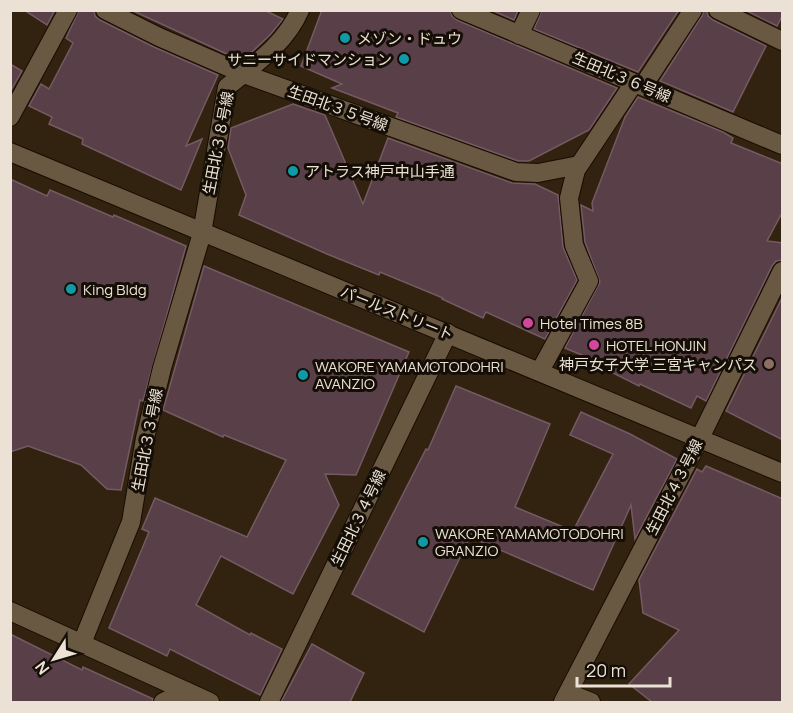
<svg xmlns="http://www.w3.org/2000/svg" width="793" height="713" font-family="Manrope,'Noto Sans JP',sans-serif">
	<rect width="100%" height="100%" fill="#31230f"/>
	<g fill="#593f47" stroke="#765a63" stroke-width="1.5">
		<path d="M24,10h31l-8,15z"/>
		<path d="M79,10h15l1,6 5,4 54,27 64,28 -32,71 16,-7 -21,51 -99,-46 1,-5 -34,-15 3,-7 -23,-11 12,-22 8,5 24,-46 -7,-5z"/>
		<path d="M131,10h133l19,9 -13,16 -28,26z"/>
		<path d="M322,10h128l2,6 5,4 160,68 -28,42 -60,31h-11l-122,-44 2,-4 -66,-25 10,-4 -41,-18z"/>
		<path d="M491,10h27l-4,10z"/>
		<path d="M542,10h137l-41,62 -104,-43z"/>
		<path d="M704,10h3l1,6 5,4 53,26 -33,66 -73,-31 42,-65z"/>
		<path d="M745,10h38v4l-6,12z"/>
		<path d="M10,64l12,7 -12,21z"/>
		<path d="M638,97l85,35 10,6 -2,5 52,21v47l-16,30 16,2v17l-7,1 -4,5 -66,135 -9,-5 -6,12 -51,-24 -1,2 -28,-14 2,-4 -48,-20 35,-66 -15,-40 -4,-37 12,6 -1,-8 33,-86z"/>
		<path d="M293,104l32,11 38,89 25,-66 124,45 23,1 23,11 5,52 14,33 -32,59 -59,-27 -3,6 -41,-19 1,-1 -63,-26 -1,3 -52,-21 -88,-39 7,-20 -18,-47 3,-20z"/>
		<path d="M10,179l37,17 3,-6 63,27 1,-2 72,31 -43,155 -3,-1 -19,90 -14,-1 -26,-24 -53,-19 -18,6z"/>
		<path d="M204,266l205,86 -53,123 -31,-1 14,31 -46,89 -72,-38 -25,49 54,30 1,-2 31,16 -22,46 -90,-46 -3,7 -58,-28 40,-96 -7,-3 13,-31 92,39 39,-77 -62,-25 -1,2 -60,-27z"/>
		<path d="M783,296v144l-57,-29z"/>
		<path d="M456,386l94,38 -35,83 58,24 40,-77 -43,-19 11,-23 49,22 47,25 -42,80 -4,-34 -38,85 -123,-53 -46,95 -72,-38 74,-145 2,1z"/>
		<path d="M706,466l77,33v203h-131l-23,-18 50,-54 -36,-17 -4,-33 58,-111 5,3z"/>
		<path d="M10,634l72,36 1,-3 70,32 -1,3h-142z"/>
		<path d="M312,644l52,29 -14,29h-69z"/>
	</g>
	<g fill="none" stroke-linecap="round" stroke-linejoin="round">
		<g stroke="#180c00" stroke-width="20">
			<g id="street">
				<path d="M105,10l54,27 85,37 272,98 22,1 41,-8"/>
				<path d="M461,10l321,135"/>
				<path d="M718,10l64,31"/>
				<path d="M519,35l12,-25"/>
				<path d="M643,86l50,-76"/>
				<path d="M10,117l58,-107"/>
				<path d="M10,152c257,109 516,212 772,321"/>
				<path d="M540,371l49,-90 -15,-36 -5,-47 7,-28 58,-87"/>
				<path d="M10,611l200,91"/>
				<path d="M82,643l49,-121 14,-84 17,-70 40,-135 25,-146c27,-22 59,-44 73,-77"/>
				<path d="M568,693l23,9"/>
				<path d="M163,702l23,-11"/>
				<path d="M269,702l179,-369"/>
				<path d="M563,702l137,-264 82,-167"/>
			</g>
		</g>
		<use href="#street" stroke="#695943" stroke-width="18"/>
	</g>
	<g fill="#0f9aa8" stroke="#140e06" stroke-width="2">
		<circle cx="345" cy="38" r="6"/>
		<circle cx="404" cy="59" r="6"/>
		<circle cx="293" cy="171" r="6"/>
		<circle cx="71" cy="289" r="6"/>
		<circle cx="303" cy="375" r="6"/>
		<circle cx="423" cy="542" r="6"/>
	</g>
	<g fill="#d1479c" stroke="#140e06" stroke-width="2">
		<circle cx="528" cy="323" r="6"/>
		<circle cx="594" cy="345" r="6"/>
	</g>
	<circle fill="#8d6e63" stroke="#140e06" stroke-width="2" cx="769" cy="364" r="6"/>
	<g text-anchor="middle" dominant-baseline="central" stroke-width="6" stroke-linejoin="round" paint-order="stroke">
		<g font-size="15" fill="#ebe1d5" stroke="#140e06" text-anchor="start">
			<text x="357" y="38">メゾン・ドュウ</text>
			<text x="392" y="59" text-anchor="end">サニーサイドマンション</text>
			<text x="305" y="171">アトラス神戸中山手通</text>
			<text x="83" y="289">King Bldg</text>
			<text x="540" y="323">Hotel Times 8B</text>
			<text x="606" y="345">HOTEL HONJIN</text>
			<text x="757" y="364" text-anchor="end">神戸女子大学 三宮キャンパス</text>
			<text x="315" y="366">WAKORE YAMAMOTODOHRI<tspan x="315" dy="17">AVANZIO</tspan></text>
			<text x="435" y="533">WAKORE YAMAMOTODOHRI<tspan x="435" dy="17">GRANZIO</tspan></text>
		</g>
		<g font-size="15" fill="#ebe1d5" stroke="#140e06">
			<text transform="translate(622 77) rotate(23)">生田北３６号線</text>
			<text transform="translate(338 108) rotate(20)">生田北３５号線</text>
			<text transform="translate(218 143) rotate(-79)">生田北３８号線</text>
			<text transform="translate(397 313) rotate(22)">パールストリート</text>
			<text transform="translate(147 440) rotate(-79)">生田北３３号線</text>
			<text transform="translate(674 487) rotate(-63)">生田北４３号線</text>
			<text transform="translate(358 518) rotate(-64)">生田北３４号線</text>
		</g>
	</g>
	<rect width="793" height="713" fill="none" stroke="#ebe1d5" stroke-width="24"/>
	<g transform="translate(54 659) rotate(233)" stroke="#140e06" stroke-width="4.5" paint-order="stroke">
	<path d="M0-4.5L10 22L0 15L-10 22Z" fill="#ebe1d5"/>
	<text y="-9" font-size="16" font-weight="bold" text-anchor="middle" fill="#ebe1d5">N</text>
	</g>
	<path d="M577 677v9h93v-9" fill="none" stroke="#ebe1d5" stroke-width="3"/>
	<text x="586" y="677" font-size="18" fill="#ebe1d5" stroke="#140e06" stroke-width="4.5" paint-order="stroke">20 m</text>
</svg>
